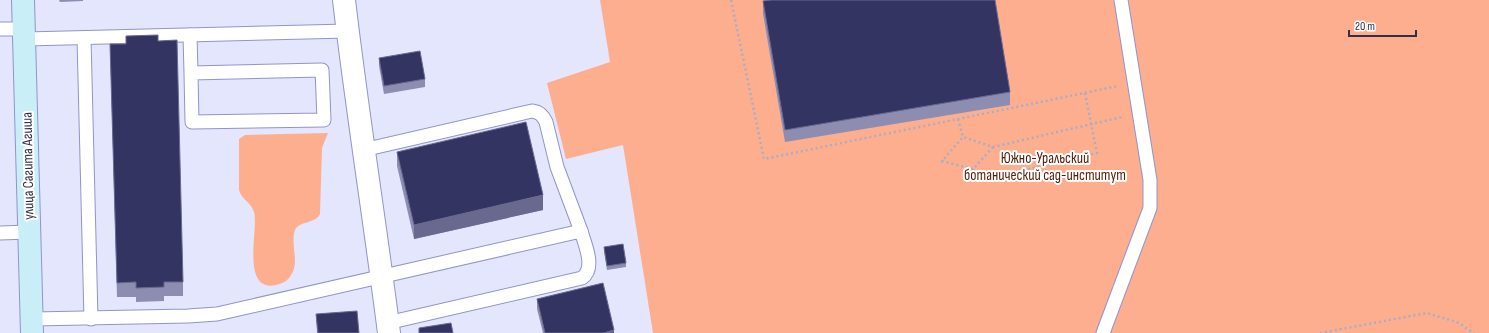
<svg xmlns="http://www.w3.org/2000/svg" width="1489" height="333" font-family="'Sofia Sans Condensed',sans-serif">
	<rect width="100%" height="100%" fill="#e4e6fd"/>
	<g fill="#fdae8f">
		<path d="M600,0h889v333h-836l-30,-188 -57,14 -19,-76 63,-21z"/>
		<path d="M328,133l-6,15 -2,66c-5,10 -21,7 -25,16 -5,14 5,33 -4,45 -3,6 -8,8 -15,10 -36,8 -17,-57 -22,-73 -3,-10 -13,-13 -15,-22v-51l6,-4z"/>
	</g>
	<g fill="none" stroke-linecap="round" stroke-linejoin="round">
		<g stroke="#9194ca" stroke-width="15">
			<g id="service">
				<path d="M0,29h24"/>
				<path d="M190,35l1,38 131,-3 2,50 -132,2 -1,-49"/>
				<path d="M84,38l7,281"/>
				<path d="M26,39l322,-8"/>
				<path d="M363,150l169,-39c8,1 11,5 14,11l11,45 24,64"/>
				<path d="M0,233l29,-1"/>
				<path d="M33,319l155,-3 29,-2 364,-83c4,14 15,37 1,47l-195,45"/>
				<path d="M1103,333l47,-125v-28l-29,-180"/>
			</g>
		</g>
		<g stroke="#9194ca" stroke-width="24">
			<path id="minor" d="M344,0c13,111 31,222 45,333"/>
		</g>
		<g stroke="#9194ca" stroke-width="24">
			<path id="secondary" d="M23,0l9,333"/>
		</g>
		<g stroke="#abacc3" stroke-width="2.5" stroke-dasharray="2 3" stroke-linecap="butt">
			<path d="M731,0l33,159 354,-73"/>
			<path d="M958,119l5,18"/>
			<path d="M993,147l-20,22 -31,-8 21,-24 30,10 129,-30"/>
			<path d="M973,169l4,12 120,-28 -12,-60"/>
			<path d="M1320,333l107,-20 32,10 15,10"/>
		</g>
		<use href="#service" stroke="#fff" stroke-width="13"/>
		<use href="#minor" stroke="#fff" stroke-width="22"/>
		<use href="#secondary" stroke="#caeef8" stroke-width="22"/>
	</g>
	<g fill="#8c8db0">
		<path d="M59,0h24v1l-23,1z"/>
		<path d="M763,1l247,91v13l-225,37 -22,-128z"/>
		<path d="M110,44h16l57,238v14h-19v5l-28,1v-5h-19z"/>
		<path d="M379,58l46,21v8l-41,7 -5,-28z"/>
		<path d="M397,152l146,58 -129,29 -17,-73z"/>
		<path d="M604,247l22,16v4l-19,3 -3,-19z"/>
		<path d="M537,299l77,34h-71l-6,-24z"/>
		<path d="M316,314l43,19h-42z"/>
	</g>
	<g fill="#696990">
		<path d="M543,195v15l-129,29v-14z"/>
		<path d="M614,330v3h-11z"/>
	</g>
	<g fill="#343462" stroke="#696990">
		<path d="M771,0h224l15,92 -225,38 -22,-129z"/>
		<path d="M158,35v6l19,-1 6,242h-19v5l-28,1v-6l-19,1 -7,-239h16v-8z"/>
		<path d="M420,51l5,28 -41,7 -5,-28z"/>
		<path d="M526,122l17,73 -129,30 -17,-73z"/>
		<path d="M623,244l3,19 -19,3 -3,-19z"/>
		<path d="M603,283l11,47 -11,3h-58l-8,-34z"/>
		<path d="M357,311l2,22h-41l-2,-19z"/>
		<path d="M451,323l2,10h-34v-5z"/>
	</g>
	<g text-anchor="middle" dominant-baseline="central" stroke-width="4" stroke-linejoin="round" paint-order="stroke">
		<g font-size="15" fill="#531e07" stroke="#fff">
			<text x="1045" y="158">Южно-Уральский<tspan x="1045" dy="17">ботанический сад-институт</tspan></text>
		</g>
		<g font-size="15" fill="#303147" stroke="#fff">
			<text transform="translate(28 166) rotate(-91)">улица Сагита Агиша</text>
		</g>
	</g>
	<path d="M1349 30v6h67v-6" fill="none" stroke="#303147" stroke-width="2"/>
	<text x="1355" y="30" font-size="12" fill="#303147" stroke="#ffffff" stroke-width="3" paint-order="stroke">20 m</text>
</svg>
